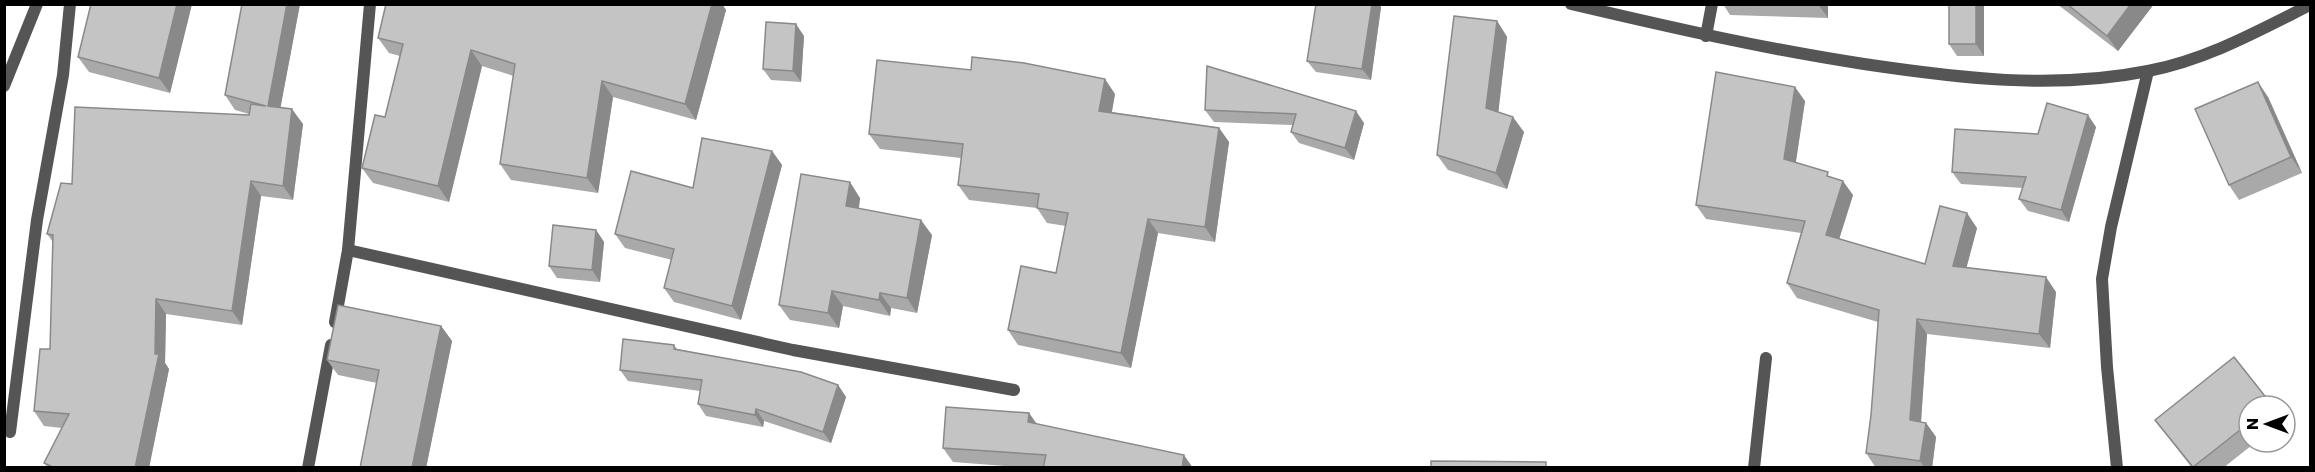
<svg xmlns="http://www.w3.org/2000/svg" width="2315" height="472" font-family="Poppins,sans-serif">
	<rect width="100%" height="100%" fill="#fff"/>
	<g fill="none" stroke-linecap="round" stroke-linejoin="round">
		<g stroke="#555" stroke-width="12">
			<path d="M1571,4c98,23 194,45 293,60 94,14 189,26 284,7 58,-11 110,-40 162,-66"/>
			<path d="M1706,36l6,-32"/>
			<path d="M4,86l33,-82"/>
			<path d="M348,250l445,100 221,40"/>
			<path d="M335,322l13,-72 22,-246"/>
			<path d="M10,432l27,-212 26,-145 7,-71"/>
			<path d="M308,468l23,-123"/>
			<path d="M1754,468l12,-110"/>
			<path d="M2117,468l-10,-101 -5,-88 9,-52 37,-156"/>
		</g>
	</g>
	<g fill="#a9a9a9">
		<path d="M192,4l-22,89 -81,-21 -11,-15z"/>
		<path d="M242,4h58l-20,104 23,16 -10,76 -32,-4 -19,129 -76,-11 -1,49 4,6 -20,99h-101l-4,-5 18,-35 -18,-2 -10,-15 16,-62 3,-107 -6,-8 25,-50 177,-69v-1l-14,-4 -10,-15z"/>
		<path d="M386,4h336l4,6 -30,110 -83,-23 -15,96 -87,-13 -11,-16 14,-88 -32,-10 -33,136 -76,-19 -11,-15 23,-51 15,-61 -11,-3 -11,-15z"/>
		<path d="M1316,4h64l1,3 -10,73 -55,-8 -9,-11z"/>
		<path d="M1723,4h105v14l-98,-3z"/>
		<path d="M1984,4v52h-27l-8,-12z"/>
		<path d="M2057,4h97l-36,47z"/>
		<path d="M1497,21l10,16 -9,75 26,20 -17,57 -59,-19 -11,-15z"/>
		<path d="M804,36l-3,46 -30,-2 -8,-11z"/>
		<path d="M1207,66l157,57 -10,37 -55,-17 -8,-11 2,-7 -79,-3 -9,-12z"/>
		<path d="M1115,94l-3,18 107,16 10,14 -14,100 -57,-9 -27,135 -113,-23 -10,-15 48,-57 10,-47 -19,-3 -10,-15 -68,-8 -11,-15 3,-27 -81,-9 -11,-15z"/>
		<path d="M2268,97l34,76 -63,27 -10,-15z"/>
		<path d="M1805,101l-9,61 35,16 22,17 -14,44 86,25 52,-36 -11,40 90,24 -6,56 -123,-14 -6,88 5,1 10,14 -4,31h-56l-10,-15 5,-38 7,-93 -81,-24 -10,-15 14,-50 -95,-14 -10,-14z"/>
		<path d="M2096,127l-27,95 -41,-11 -9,-12 4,-11 -62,-4 -9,-12 86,-38z"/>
		<path d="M772,151l10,14 -41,155 -67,-18 -10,-14 8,-28 -47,-12 -10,-14 78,-46z"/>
		<path d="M860,198l-1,10 73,27 -15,78 -26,-5 -1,8 -47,-10 -4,22 -49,-8 -11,-15z"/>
		<path d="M596,230l8,12 -4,40 -43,-4 -8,-12z"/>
		<path d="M441,326l11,15 -26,127h-66l17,-85 -39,-8 -11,-15z"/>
		<path d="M674,345l3,4 161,36 8,12 -15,46 -67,-22 -1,6 -57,-11 -8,-12 2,-13 -72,-10 -8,-11z"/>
		<path d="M2234,357l39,49h-24v36h7l-33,26h-31l-37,-48z"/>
		<path d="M1029,413l7,11 157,44h-161l-79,-6 -10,-14z"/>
	</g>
	<g fill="#898989">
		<path d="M177,4h15l-22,89 -11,-15z"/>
		<path d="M287,4h13l-22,117 -10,-15z"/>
		<path d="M712,4h10l4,6 -30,110 -11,-16z"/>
		<path d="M1372,4h8l1,3 -10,73 -9,-11z"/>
		<path d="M1818,4h10v14z"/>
		<path d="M1976,4h8v52l-8,-12z"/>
		<path d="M2131,4h23l-36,47 -11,-15z"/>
		<path d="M1497,21l10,16 -10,87 -11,-16z"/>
		<path d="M796,24l8,12 -3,46 -8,-11z"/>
		<path d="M471,50l11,16 -33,136 -11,-16z"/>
		<path d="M1105,79l10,15 -6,32 -10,-15z"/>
		<path d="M602,81l11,16 -15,96 -11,-15z"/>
		<path d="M2258,82l10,15 34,76 -11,-16z"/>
		<path d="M1795,87l10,14 -11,72 -10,-14z"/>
		<path d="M292,109l11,15 -10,76 -10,-14z"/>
		<path d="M1356,111l8,12 -10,37 -9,-12z"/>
		<path d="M2088,115l8,12 -27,95 -8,-12z"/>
		<path d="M1513,117l11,15 -17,57 -11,-16z"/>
		<path d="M1219,128l10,14 -14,100 -10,-15z"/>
		<path d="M772,151l10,14 -41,155 -9,-14z"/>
		<path d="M251,181l10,15 -19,129 -10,-14z"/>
		<path d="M1843,181l10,14 -17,54 -10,-14z"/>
		<path d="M850,182l10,16 -3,23 -11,-15z"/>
		<path d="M1967,213l10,15 -14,53 -10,-15z"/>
		<path d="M1148,219l10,14 -27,135 -10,-15z"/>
		<path d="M921,220l11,15 -15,78 -10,-15z"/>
		<path d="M596,230l8,12 -4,40 -8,-12z"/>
		<path d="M2046,277l10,15 -6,56 -11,-14z"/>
		<path d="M832,291l11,15 -4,22 -11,-15z"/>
		<path d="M880,293l11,15 -1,8 -11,-16z"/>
		<path d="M156,299l10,15 -1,49 4,6 -20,99h-14l20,-114z"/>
		<path d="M1917,319l10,15 -7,101 -10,-15z"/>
		<path d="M441,326l11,15 -26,127h-14z"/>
		<path d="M838,385l8,12 -15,46 -8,-11z"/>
		<path d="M756,409l8,12 -1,6 -8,-12z"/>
		<path d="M1029,413l10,14 -11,-5z"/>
		<path d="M1926,423l10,14 -4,31h-7l-5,-7z"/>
		<path d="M1184,455l9,13h-11z"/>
	</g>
	<g fill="#c4c4c4" stroke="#898989" stroke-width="1.5">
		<path d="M91,4h86l-18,74 -81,-21z"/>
		<path d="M242,4h45l-19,102 24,3 -9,77 -32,-5 -19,130 -76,-12 -1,55h4l-24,114h-80l-11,-5 25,-49 -35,-3 6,-62h10l3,-114 -6,-1 14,-51 11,1 3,-77 174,8 2,-11 15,2 -41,-11z"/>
		<path d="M386,4h326l-27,100 -83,-23 -15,97 -87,-14 15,-100 -44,-14 -33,136 -76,-18 13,-53 10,2 18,-73 -25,-6z"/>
		<path d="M1316,4h56l-10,65 -55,-8z"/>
		<rect x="1949" y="4" width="27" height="40"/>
		<path d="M2067,4h64l-24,32z"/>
		<path d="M1454,16l43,5 -11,87 27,9 -17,56 -59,-18z"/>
		<path d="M766,22l30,2 -3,47 -30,-2z"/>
		<path d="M972,57l52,6 81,16 -6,32 120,17 -14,99 -57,-8 -27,134 -113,-23 13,-64 35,7 12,-60 -31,-5 2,-14 -81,-9 5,-41 -94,-10 8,-74 94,10z"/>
		<path d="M1207,66l149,45 -11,37 -54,-16 5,-18 -91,-4z"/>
		<path d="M1716,72l79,15 -11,72 44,13 -1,4 16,5 -17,54 99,29 15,-58 27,7 -14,53 93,11 -7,57 -122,-15 -7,101 16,3 -6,38 -54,-8 5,-38 8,-105 -92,-27 18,-62 -109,-16z"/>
		<path d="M2258,82l33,75 -62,28 -34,-76z"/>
		<path d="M2047,103l41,12 -27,95 -42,-11 7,-22 -74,-5 3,-43 83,5z"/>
		<path d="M702,138l70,13 -40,155 -68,-18 10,-39 -59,-15 16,-63 62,17z"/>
		<path d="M801,174l49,8 -4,24 75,14 -14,78 -27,-5 -1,7 -47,-9 -4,22 -49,-8z"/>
		<path d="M553,225l43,5 -4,40 -43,-4z"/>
		<path d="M338,305l103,21 -29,142h-52l19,-98 -52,-10z"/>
		<path d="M623,339l51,6v4l127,23 37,13 -15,47 -67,-23 -1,6 -57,-11 4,-24 -82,-10z"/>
		<path d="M2234,357l38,48 -2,1h-21v17l-56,44 -38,-47z"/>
		<path d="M946,407l83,6 -1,9 156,33 -2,13h-139l3,-13 -103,-7z"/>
		<path d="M1431,461l115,1v6h-115z"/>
	</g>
	<rect width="2315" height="472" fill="none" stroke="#000000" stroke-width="12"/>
	<g transform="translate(2267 424) rotate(270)"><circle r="28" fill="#ffffff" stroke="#999999" stroke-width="1.5"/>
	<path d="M0-4.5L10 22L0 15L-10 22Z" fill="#000000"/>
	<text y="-9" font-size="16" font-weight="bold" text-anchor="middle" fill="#000000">N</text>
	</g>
</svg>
